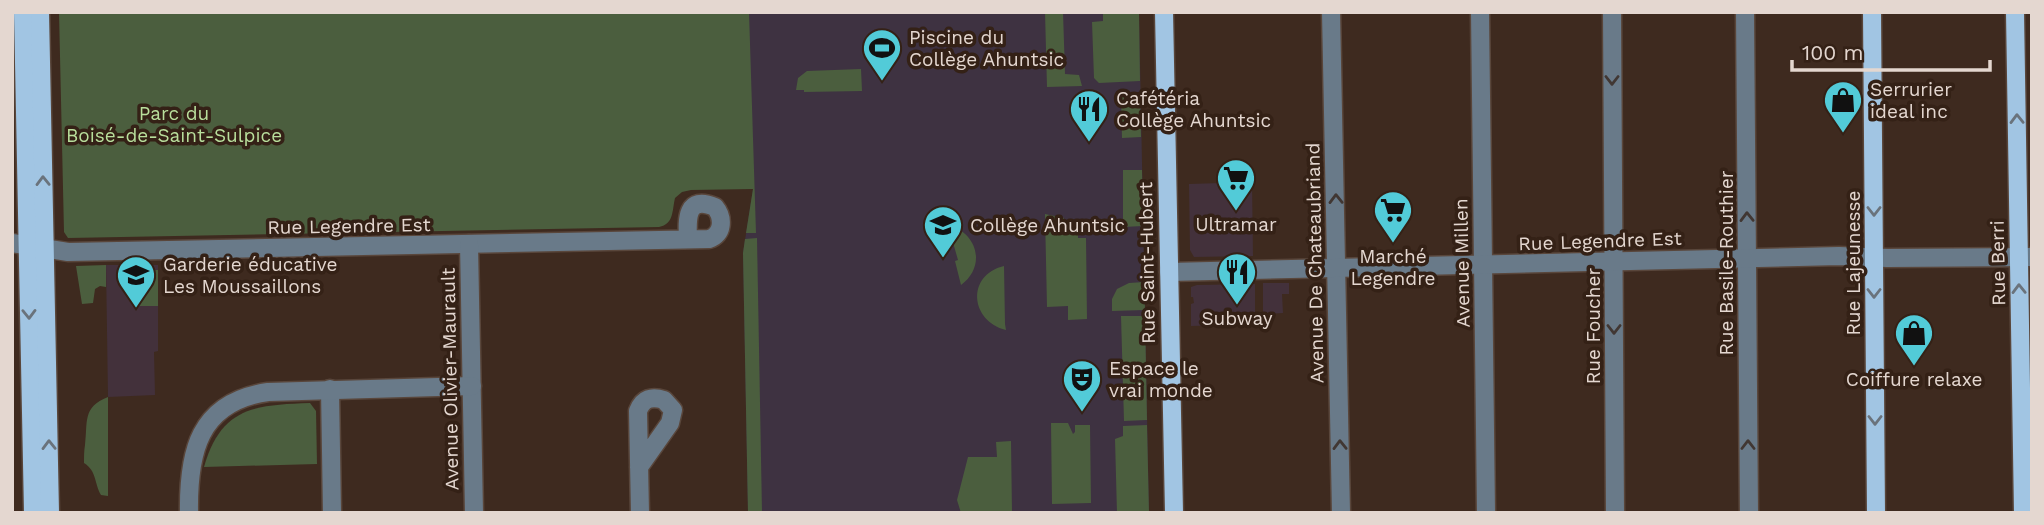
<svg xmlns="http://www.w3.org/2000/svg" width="2044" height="525" font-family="'Work Sans',sans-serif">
	<rect width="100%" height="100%" fill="#3e2a1f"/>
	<g fill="#43313b">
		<path d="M1252,182l1,74 -59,1 -4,-7 -1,-66z"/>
		<path d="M106,265h52v86l-4,1 1,43 -47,2z"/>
		<path d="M1263,283h26v11h-7l1,19 -20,1z"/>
		<path d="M1255,284v40l-64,2v-22l3,-1 -1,-6h-2v-10l6,-2z"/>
	</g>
	<path fill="#3e3241" d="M748,12h391l10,501h-401l-5,-260 10,-64z"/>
	<g fill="#4b5e3e">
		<path d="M59,12h690l7,221h-10l7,-44 -62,1 -9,2 -7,6c-3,13 -1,26 -16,29l-591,11 -4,-6z"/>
		<path d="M1045,12h18l2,62 14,1 3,11 -35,1z"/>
		<path d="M1103,12h36l1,69 -41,2 -5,-5 -2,-56 11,-1z"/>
		<path d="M861,69l1,22 -58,1v-2h-8l2,-12 9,-7z"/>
		<path d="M1121,96h19l1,41 -19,1z"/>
		<path d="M1123,170h19l1,56 -20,1z"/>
		<path d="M1045,214l19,4v3h14v17h8l1,81 -19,1v-14l-21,1z"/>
		<path d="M948,225c29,7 39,41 13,60l-6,-24 3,-1z"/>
		<path d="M757,238l5,275h-14l-5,-260 2,-14z"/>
		<path d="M106,265v22l-6,-1 -5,3 -2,14 -11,1 -6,-38z"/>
		<path d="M1004,266l1,58 1,6c-36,-9 -40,-55 -2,-64z"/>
		<path d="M137,270h21v36h-20z"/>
		<path d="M1144,282l1,28 -33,1v-12l5,-10 12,-6z"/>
		<path d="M1121,316h24l2,104 -23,1z"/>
		<path d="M108,397v99l-7,-1c-7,-12 -4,-24 -17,-32 0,-7 0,-12 1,-18 3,-23 -3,-38 23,-48z"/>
		<path d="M310,403l6,8 1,53 -113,3c17,-60 51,-62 106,-64z"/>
		<path d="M1051,423h17l5,11 2,-2v-7h15l1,78 -39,1z"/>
		<path d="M1147,425l2,88h-32l-2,-74 8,-3v-10z"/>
		<path d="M1011,441l1,72h-51l-4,-13 11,-43h29l-1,-15z"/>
	</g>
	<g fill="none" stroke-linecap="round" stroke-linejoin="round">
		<g stroke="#59463b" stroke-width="21">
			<g id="minor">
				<path d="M1331,12l10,501"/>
				<path d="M1480,12l6,501"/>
				<path d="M1612,12l3,501"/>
				<path d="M1745,12l4,501"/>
				<path d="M12,243l56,9 641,-13c14,-4 15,-21 6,-32 -29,-12 -28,12 -27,32"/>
				<path d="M469,244l5,269"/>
				<path d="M1169,272l670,-16 48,2 145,-1"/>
				<path d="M330,389l2,124"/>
				<path d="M639,467l31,-44 3,-13 -9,-10c-12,-4 -21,-2 -26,11l2,102"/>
				<path d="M189,513c-1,-60 9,-111 79,-121l204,-6"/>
			</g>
		</g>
		<g stroke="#59463b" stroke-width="21">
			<g id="major">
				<path d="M23,12l10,501"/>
				<path d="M40,12l10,501"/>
				<path d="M1164,12l10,501"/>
				<path d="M1872,12l4,501"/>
				<path d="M2015,12l8,501"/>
			</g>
		</g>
		<use href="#minor" stroke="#697a89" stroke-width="18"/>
		<use href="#major" stroke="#a1c5e3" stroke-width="18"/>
	</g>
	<defs><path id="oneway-chevron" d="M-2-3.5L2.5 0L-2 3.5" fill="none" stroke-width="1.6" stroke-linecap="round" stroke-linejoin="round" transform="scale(1.75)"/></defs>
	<g stroke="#413733">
		<use href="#oneway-chevron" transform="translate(1612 80) rotate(90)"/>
		<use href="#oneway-chevron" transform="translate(1336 199) rotate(-91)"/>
		<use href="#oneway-chevron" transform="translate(1747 217) rotate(-91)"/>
		<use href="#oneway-chevron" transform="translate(1614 329) rotate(90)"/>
		<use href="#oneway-chevron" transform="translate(1340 445) rotate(-91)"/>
		<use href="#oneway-chevron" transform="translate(1748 445) rotate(-90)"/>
	</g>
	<g stroke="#6a737c">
		<use href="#oneway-chevron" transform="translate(2017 119) rotate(-91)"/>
		<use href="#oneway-chevron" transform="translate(43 181) rotate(-91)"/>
		<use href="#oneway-chevron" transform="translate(1874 211) rotate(90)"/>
		<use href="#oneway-chevron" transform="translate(2019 289) rotate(-91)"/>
		<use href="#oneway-chevron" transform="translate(1874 293) rotate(90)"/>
		<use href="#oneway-chevron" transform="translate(29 314) rotate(89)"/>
		<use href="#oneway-chevron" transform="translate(1875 420) rotate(90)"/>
		<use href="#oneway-chevron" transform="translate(49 445) rotate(-91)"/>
	</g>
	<defs>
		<g id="stadium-pin" transform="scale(2.0125)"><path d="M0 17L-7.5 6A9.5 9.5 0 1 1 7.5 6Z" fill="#52cbd8" stroke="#342116"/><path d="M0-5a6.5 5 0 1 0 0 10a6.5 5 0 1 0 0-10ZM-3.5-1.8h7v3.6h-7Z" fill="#111"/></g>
		<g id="shop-pin" transform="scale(2.0125)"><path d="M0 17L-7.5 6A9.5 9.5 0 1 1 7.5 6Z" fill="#52cbd8" stroke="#342116"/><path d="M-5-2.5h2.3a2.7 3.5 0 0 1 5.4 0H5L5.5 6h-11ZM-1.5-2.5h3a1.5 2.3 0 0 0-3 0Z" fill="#111"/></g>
		<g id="restaurant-pin" transform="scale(2.0125)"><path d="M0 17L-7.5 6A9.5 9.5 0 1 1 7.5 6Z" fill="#52cbd8" stroke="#342116"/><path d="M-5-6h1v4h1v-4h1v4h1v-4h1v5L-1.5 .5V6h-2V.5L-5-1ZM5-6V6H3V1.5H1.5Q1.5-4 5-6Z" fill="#111"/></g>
		<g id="supermarket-pin" transform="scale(2.0125)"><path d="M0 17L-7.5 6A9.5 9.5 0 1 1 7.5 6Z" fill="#52cbd8" stroke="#342116"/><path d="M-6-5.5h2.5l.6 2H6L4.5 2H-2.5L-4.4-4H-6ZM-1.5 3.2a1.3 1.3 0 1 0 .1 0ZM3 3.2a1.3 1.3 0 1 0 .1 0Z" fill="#111"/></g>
		<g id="university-pin" transform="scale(2.0125)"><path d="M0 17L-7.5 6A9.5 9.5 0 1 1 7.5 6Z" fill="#52cbd8" stroke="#342116"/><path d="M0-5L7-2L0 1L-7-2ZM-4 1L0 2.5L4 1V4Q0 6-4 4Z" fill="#111"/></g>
		<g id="school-pin" transform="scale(2.0125)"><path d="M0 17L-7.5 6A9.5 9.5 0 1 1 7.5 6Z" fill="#52cbd8" stroke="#342116"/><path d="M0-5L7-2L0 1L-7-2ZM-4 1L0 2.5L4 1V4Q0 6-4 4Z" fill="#111"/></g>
		<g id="theatre-pin" transform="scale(2.0125)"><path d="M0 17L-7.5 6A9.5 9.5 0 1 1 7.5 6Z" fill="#52cbd8" stroke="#342116"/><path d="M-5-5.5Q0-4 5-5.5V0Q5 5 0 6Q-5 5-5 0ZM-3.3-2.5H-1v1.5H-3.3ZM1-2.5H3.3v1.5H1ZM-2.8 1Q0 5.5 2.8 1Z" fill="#111"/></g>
	</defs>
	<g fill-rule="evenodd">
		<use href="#stadium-pin" x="882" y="48"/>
		<use href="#shop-pin" x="1843" y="100"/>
		<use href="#restaurant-pin" x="1089" y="109"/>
		<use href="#supermarket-pin" x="1236" y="178"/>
		<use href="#supermarket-pin" x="1393" y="210"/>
		<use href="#university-pin" x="943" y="225"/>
		<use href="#restaurant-pin" x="1237" y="272"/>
		<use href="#school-pin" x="136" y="275"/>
		<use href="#shop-pin" x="1914" y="333"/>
		<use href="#theatre-pin" x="1082" y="379"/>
	</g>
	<g text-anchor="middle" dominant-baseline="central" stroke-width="7" stroke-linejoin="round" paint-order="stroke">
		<g font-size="19" fill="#e4d7d0" stroke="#342116" text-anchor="start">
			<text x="909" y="37">Piscine du<tspan x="909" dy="22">Collège Ahuntsic</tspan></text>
			<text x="1870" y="89">Serrurier<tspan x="1870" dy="22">ideal inc</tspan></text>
			<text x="1116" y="98">Cafétéria<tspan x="1116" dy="22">Collège Ahuntsic</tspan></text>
			<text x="1236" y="224" text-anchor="middle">Ultramar</text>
			<text x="970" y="225">Collège Ahuntsic</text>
			<text x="1393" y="256" text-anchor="middle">Marché<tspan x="1393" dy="22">Legendre</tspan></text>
			<text x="163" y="264">Garderie éducative<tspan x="163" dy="22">Les Moussaillons</tspan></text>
			<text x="1237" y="318" text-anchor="middle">Subway</text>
			<text x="1109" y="368">Espace le<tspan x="1109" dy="22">vrai monde</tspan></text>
			<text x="1914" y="379" text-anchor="middle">Coiffure relaxe</text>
		</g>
		<g font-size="19" fill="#b9df9c" stroke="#342116">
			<text x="174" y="113">Parc du<tspan x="174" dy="22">Boisé-de-Saint-Sulpice</tspan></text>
		</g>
		<g font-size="19" fill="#e4d7d0" stroke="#342116">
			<text transform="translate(349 226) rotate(-1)">Rue Legendre Est</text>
			<text transform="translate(1600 241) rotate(-2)">Rue Legendre Est</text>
			<text transform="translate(1147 263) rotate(-91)">Rue Saint-Hubert</text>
			<text transform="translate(1315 263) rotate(-91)">Avenue De Chateaubriand</text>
			<text transform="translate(1462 263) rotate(-91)">Avenue Millen</text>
			<text transform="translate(1726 263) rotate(-90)">Rue Basile-Routhier</text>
			<text transform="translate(1853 263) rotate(-90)">Rue Lajeunesse</text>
			<text transform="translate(1998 263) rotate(-91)">Rue Berri</text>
			<text transform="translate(1593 326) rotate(-90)">Rue Foucher</text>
			<text transform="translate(450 379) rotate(-91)">Avenue Olivier-Maurault</text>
		</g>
	</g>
	<rect width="2044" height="525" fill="none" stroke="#e4d7d0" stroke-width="28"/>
	<path d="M1792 60v10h198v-10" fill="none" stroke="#e4d7d0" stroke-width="3.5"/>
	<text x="1802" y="60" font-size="21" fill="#e4d7d0" stroke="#342116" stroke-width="5" paint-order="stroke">100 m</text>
</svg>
